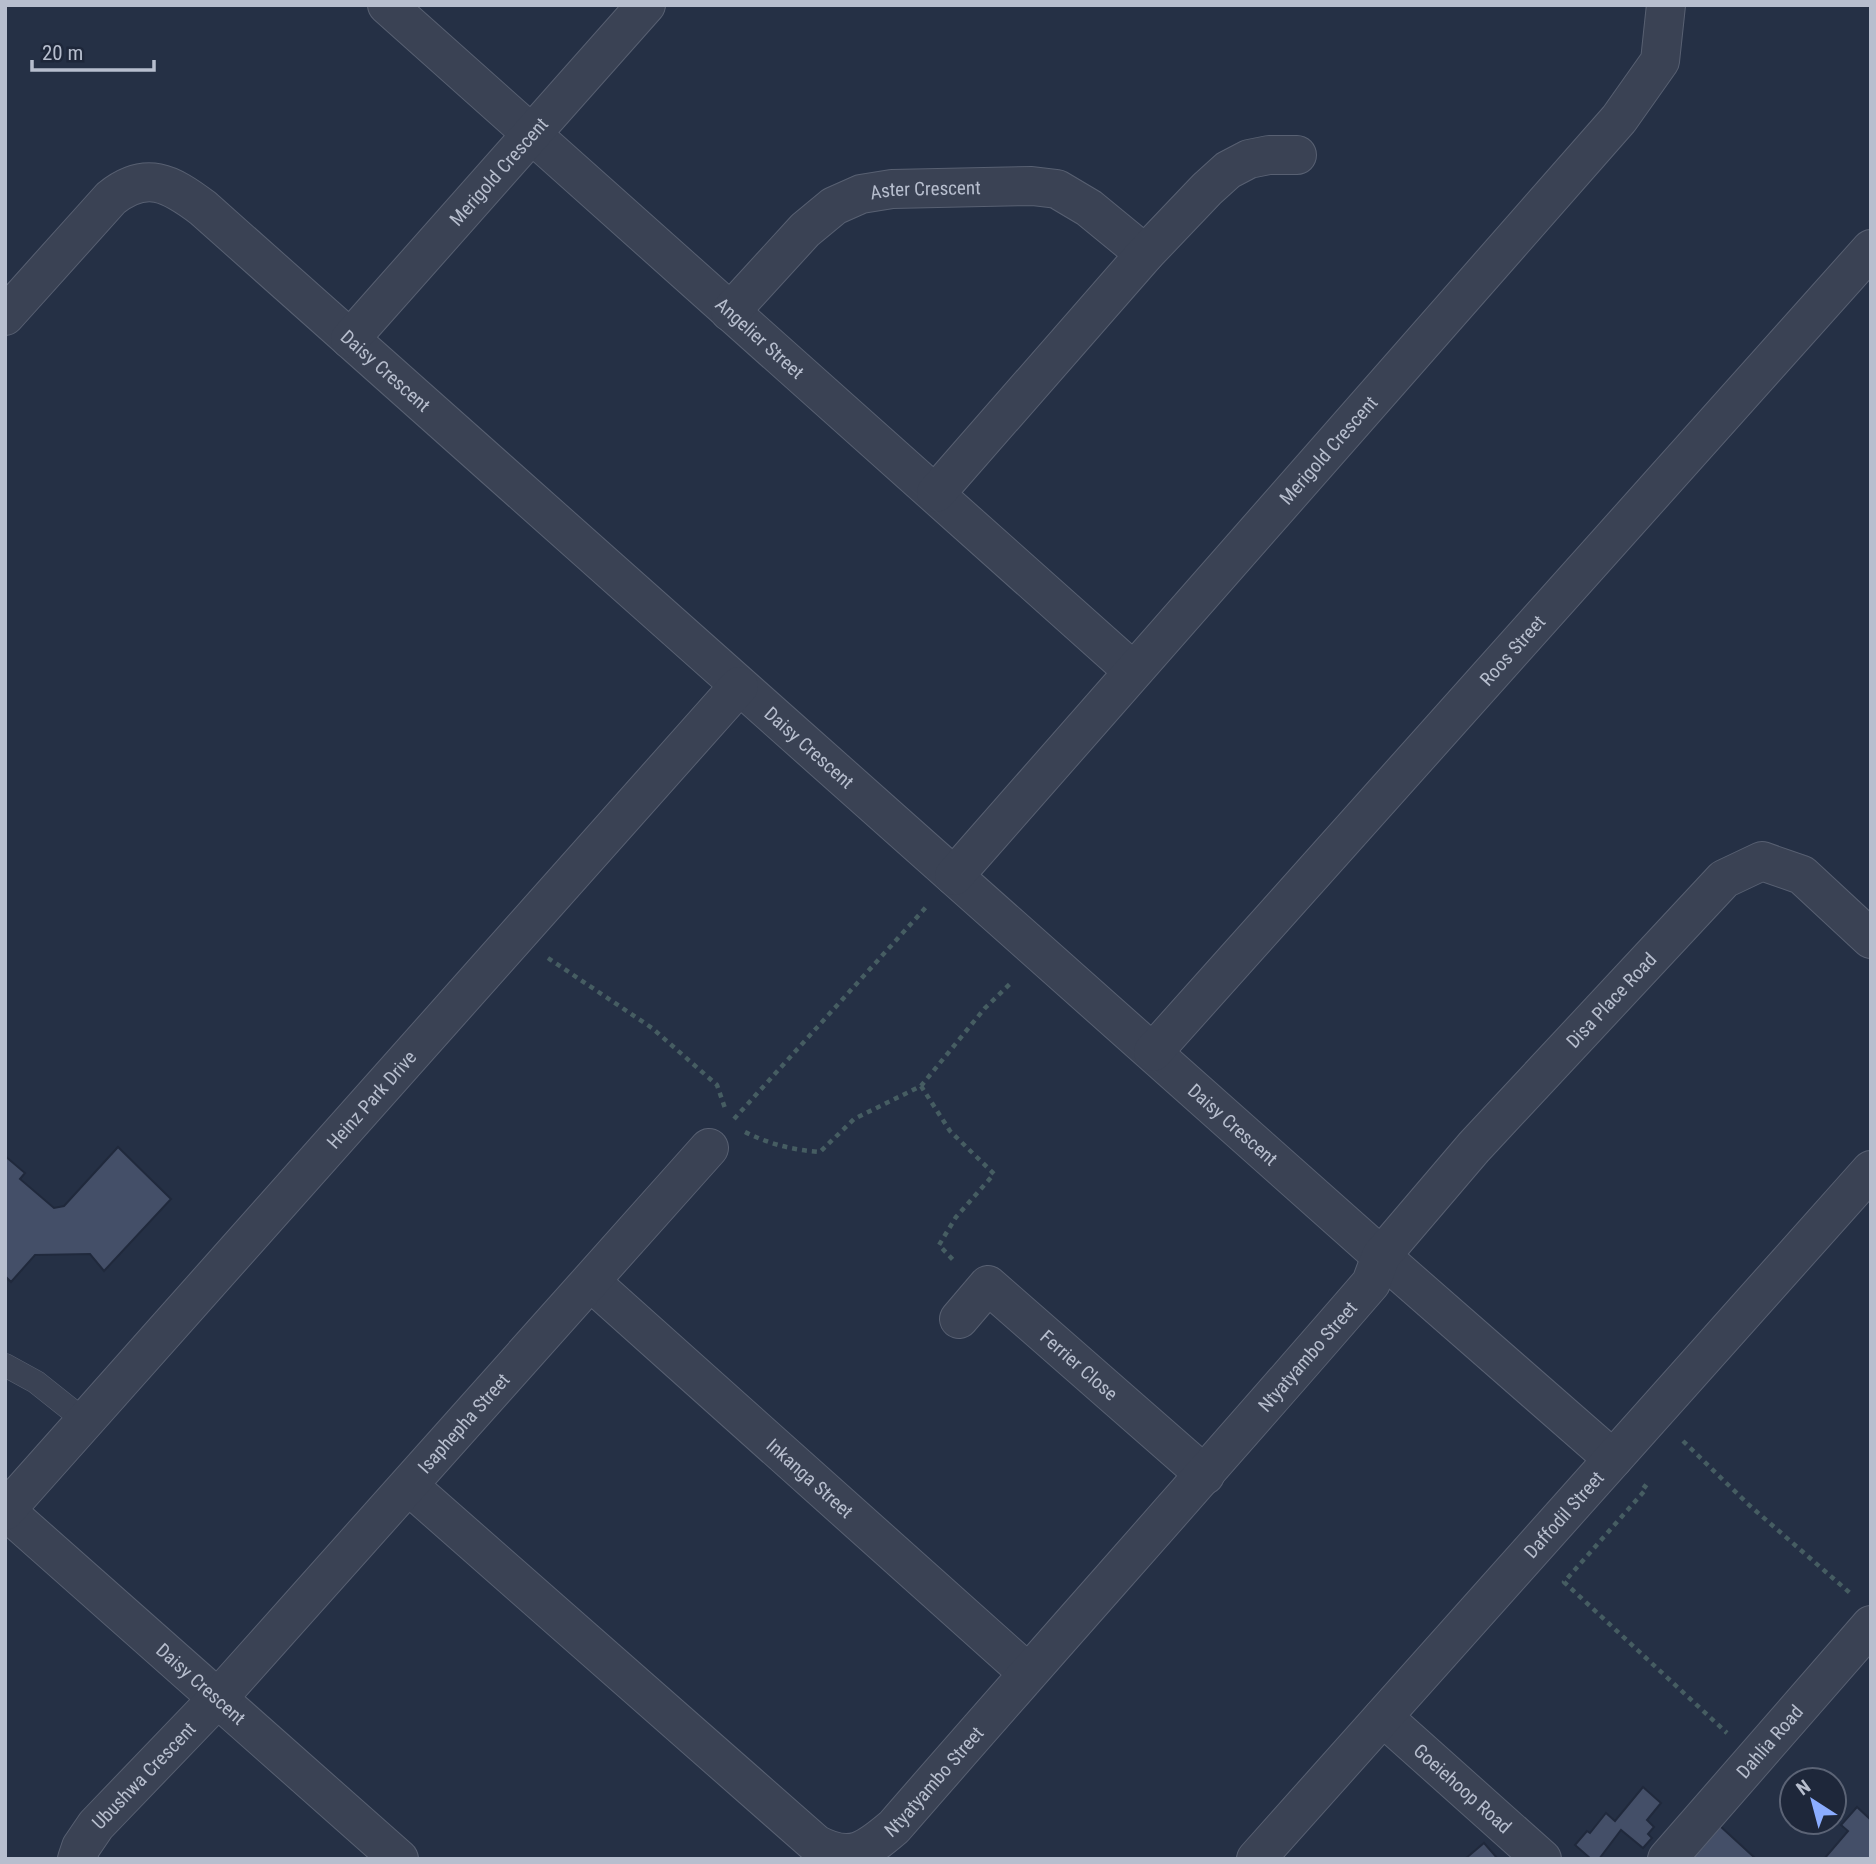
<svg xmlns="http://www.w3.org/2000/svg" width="1876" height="1864" font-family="'Roboto Condensed',sans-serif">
	<rect width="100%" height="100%" fill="#253045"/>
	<g fill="#444f68" stroke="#20293c" stroke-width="2">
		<path d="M118,1147l53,52 -67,72 -14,-17 -55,1 -24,27 -6,-6v-120l20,17 -5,6 34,29 10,-2z"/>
		<path d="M1643,1787l18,16 -14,17 7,7 -6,7 4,4 -9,10 -22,-18 -22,29h-8l-16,-14 12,-14 3,2 16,-20 9,8z"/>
		<path d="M1857,1807l14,13v39h-47l24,-28 -7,-6z"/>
		<path d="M1720,1826l36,33h-66z"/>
		<path d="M1484,1843l14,16h-33z"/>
	</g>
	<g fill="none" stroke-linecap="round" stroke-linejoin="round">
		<g stroke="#586072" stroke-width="24">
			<path id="lane" d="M5,1365l31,17 49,39"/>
		</g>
		<g stroke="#586072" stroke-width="40">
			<g id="street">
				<path id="s1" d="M387,5l746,666"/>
				<path id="s2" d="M730,312l75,-82 29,-24 27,-12 31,-5 140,-3 25,3 32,19 56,46"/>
				<path id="s3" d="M5,316l106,-118c35,-28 59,-15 92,10l1178,1048 232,203"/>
				<path id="s4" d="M350,339l296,-334"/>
				<path d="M936,493l209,-239 62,-65 21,-19 21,-11 20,-4h28"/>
				<path id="s5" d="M954,876l665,-757 41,-58 6,-56"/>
				<path id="s6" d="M1153,1052l718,-803"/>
				<path id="s7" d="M591,1282l437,391"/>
				<path id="s8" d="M959,1319l29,-34 217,190"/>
				<path id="s9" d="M409,1486l407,358c35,19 51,6 78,-17 158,-182 319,-361 477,-544l10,-27 93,-109 250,-268 38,-18 40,14 69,64"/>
				<path id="s10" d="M5,1510l394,349"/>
				<path id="s11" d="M5,1511l734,-825"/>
				<path id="s12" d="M1383,1717l159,142"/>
				<path id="s13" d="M77,1859l4,-12 15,-22 122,-127 491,-550"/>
				<path id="s14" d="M1256,1859l615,-689"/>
				<path id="s15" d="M1667,1859l204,-234"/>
			</g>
		</g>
		<g stroke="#465d62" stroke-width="4.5" stroke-dasharray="5 5" stroke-linecap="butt">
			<path d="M548,958l104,70 65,57 9,26"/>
			<path d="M921,1086l29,45 44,43 -38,43 -17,28 17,18"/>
			<path d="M734,1119l194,-214"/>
			<path d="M745,1132c24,12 48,18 75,20l34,-33 67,-33 64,-78 28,-27"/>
			<path d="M1683,1441l66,64 101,88"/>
			<path d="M1643,1485l4,3 -83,94 163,151"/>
		</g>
		<use href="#lane" stroke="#3a4254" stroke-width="23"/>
		<use href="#street" stroke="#3a4254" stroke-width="38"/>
	</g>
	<g text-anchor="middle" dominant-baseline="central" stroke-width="5" stroke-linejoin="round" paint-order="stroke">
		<g font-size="19" fill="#b7bece" stroke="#1e273a">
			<text stroke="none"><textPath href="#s4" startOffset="224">Merigold Crescent</textPath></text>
			<text stroke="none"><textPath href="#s2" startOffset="243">Aster Crescent</textPath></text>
			<text stroke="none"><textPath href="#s1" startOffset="500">Angelier Street</textPath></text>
			<text stroke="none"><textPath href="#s3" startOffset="506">Daisy Crescent</textPath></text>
			<text stroke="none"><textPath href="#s5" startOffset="567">Merigold Crescent</textPath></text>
			<text stroke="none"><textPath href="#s6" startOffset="539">Roos Street</textPath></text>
			<text stroke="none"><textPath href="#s3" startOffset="1073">Daisy Crescent</textPath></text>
			<text stroke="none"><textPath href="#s9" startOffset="1726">Disa Place Road</textPath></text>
			<text stroke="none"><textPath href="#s11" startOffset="551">Heinz Park Drive</textPath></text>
			<text stroke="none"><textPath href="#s3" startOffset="1640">Daisy Crescent</textPath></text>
			<text stroke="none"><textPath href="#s9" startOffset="1256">Ntyatyambo Street</textPath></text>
			<text stroke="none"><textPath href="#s8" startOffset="166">Ferrier Close</textPath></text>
			<text stroke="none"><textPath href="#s13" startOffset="584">Isaphepha Street</textPath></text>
			<text stroke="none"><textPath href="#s7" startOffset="294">Inkanga Street</textPath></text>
			<text stroke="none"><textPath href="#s14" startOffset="462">Daffodil Street</textPath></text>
			<text stroke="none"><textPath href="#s10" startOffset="262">Daisy Crescent</textPath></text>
			<text stroke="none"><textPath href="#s15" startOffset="156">Dahlia Road</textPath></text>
			<text stroke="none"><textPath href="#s13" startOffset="108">Ubushwa Crescent</textPath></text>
			<text stroke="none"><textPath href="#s9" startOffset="690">Ntyatyambo Street</textPath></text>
			<text stroke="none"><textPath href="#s12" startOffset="107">Goeiehoop Road</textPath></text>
		</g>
	</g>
	<rect width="1876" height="1864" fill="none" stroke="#b7bece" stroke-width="14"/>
	<g transform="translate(1813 1801) rotate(324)"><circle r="33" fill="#1e273a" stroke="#5b6375" stroke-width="2"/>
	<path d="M0-5L12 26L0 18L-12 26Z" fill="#8badff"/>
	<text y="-10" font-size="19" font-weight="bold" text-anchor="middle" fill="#b7bece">N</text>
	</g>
	<path d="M32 60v10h122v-10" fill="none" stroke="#b7bece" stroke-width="3.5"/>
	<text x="42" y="60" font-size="21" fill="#b7bece" stroke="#1e273a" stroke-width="5" paint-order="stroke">20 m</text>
</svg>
